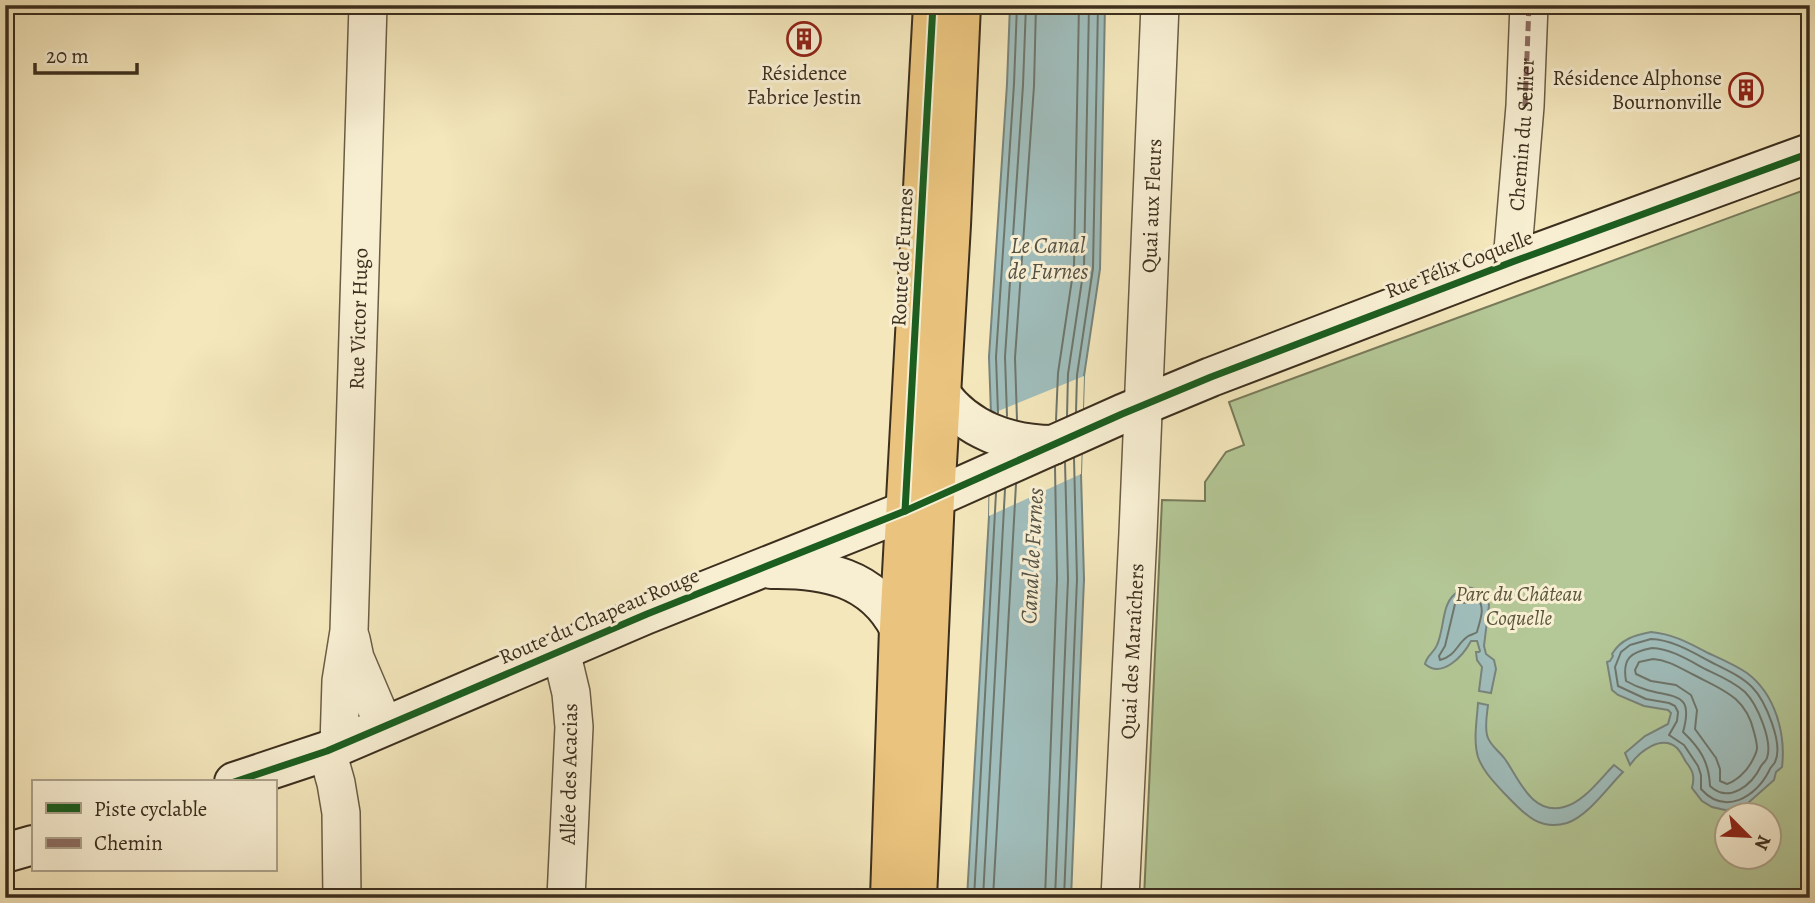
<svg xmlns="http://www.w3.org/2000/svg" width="1815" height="903" font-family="Alegreya,serif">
	<rect width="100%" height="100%" fill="#f4e7bc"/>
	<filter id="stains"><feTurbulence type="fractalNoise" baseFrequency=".00286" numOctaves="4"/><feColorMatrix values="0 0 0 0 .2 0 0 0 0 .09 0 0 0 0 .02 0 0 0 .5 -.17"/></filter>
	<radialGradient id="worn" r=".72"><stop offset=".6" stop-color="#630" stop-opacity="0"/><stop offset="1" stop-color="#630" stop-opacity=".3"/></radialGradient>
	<path fill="#b4c796" stroke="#787b5a" stroke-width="2" fill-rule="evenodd" d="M1810,188v710h-666l18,-398 43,1v-19l21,-30 18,-7 -15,-43zM1728,816h42v42h-42z"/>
	<g fill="#a0bdbb" stroke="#78847c" stroke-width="2">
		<path d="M1010,5h95l-5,264 -16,107 -3,98 3,105 -13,319h-104l22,-382 2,-102 -2,-57 18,-273z"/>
		<path d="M1466,587c12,1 20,6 23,18l-5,41 2,8 8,6 2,9 -5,24 -12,-2 3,-24 -5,-7 -1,-8h3l1,-1 -3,-10h-6c-8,15 -29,38 -46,23 2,-9 9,-11 12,-19 8,-17 4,-44 21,-53l4,4h3z"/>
		<path d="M1651,632c22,2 38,11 57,21 13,6 27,12 39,20 28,21 39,60 35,94l-6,5 -2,8 -26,23 -11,6 -12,1 -13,-3 -10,-6 -10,-13c3,-12 1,-17 -6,-26 -3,-5 -5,-10 -9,-14 -16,-14 -38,4 -47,17l-5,-12 20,-17 23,-12 3,-11 -3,-3 -24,-4 -26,-11 -6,-5 -5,-28 3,-1 3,-5 -1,-2c9,-15 23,-19 39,-22z"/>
		<path d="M1478,703l10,2c-1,9 -4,24 0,33 3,8 12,14 17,21 14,20 27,57 59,48 20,-5 36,-28 50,-42l9,7c-16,16 -35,44 -56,51 -30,9 -46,-13 -64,-31 -10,-11 -20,-21 -25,-35 -5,-17 -1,-37 0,-54z"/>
	</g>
	<path fill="#f4e7bc" d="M1084,376l-3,98 -92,42 2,-102z"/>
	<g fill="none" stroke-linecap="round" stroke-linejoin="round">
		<g stroke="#6e766c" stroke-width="2">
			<path d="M1076,412l1,-37 16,-107 5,-263"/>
			<path d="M998,413l-2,-56 18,-273 3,-79"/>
			<path d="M1007,416l-2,-59 18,-272 3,-80"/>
			<path d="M1067,416l1,-42 16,-107 5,-262"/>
			<path d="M1017,420l-2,-62 19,-272 2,-81"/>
			<path d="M1056,420l2,-47 16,-107 5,-261"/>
			<path d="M1473,597l4,1c9,10 3,22 0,34 0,1 -10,4 -10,5 -11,8 -11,19 -27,23l-1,-4 6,-10 10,-42 3,-2 9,1z"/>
			<path d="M1651,639c22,1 41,13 60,23 14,7 30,14 41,25 13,13 32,57 23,75 -1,3 -5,5 -6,9 -13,26 -44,45 -68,18v-14l-3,-9 -14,-21 -15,-10 8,-14 1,-9 -3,-6 -6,-3 -23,-4 -28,-13 -3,-19 6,-15 9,-7z"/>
			<path d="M1652,648c20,1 38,13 55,22 13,6 27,12 38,22 12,12 28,49 22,66 -1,3 -4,5 -6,8 -9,19 -32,38 -51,20 -1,-24 -10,-38 -27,-54 11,-39 -7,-34 -36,-42 -7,-2 -14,-5 -21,-9 -4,-23 5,-29 26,-33z"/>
			<path d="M1653,659c15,1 27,9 41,16 29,15 52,22 60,57 4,16 5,17 -3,31 -5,9 -15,18 -24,21l-7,-3v-12l-4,-11 -21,-29 2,-19 -6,-15 -15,-10 -25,-4 -15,-7 -1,-4 4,-8z"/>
			<path d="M974,898l22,-405"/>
			<path d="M983,898l22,-409"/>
			<path d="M993,898l23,-414"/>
			<path d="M1045,898l12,-319 -2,-112"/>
			<path d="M1055,898l13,-319 -3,-117"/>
			<path d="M1064,898l13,-319 -3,-121"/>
		</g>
		<g stroke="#6a5d46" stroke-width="40">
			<g id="street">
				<path id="s1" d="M1512,262l13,-156 4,-101"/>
				<path d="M351,639l4,19 29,68"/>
				<path d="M561,651l10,42 3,34 -8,171"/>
				<path id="s2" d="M339,745l2,-64 8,-50 19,-626"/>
				<path d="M327,751l9,32 5,30 1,85"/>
				<path id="s3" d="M1120,898l18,-365 22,-528"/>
			</g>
		</g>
		<g stroke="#3c2f1e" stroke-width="42">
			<g id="secondary">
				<path d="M941,394c26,36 69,51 112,51"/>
				<path d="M771,569c53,-1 102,8 128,59"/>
				<path d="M234,782l93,-31 320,-137 258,-103 217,-97 89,-37 301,-115 298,-109"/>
				<path d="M5,853l28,-8"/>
			</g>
		</g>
		<g stroke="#3c2f1e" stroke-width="42">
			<g id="primary">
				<path d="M890,898l9,-270 34,-623"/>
				<path d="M917,898l18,-401 16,-272 10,-220"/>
			</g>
		</g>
		<use href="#street" stroke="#f8efd3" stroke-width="37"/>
		<use href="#secondary" stroke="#f8efd3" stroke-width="38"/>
		<use href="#primary" stroke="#eac47e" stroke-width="38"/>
		<path stroke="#8d6e63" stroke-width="5" stroke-dasharray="10 5" stroke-linecap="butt" d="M1525,106l4,-101"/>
		<g stroke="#f8efd3" stroke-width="11">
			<g id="cycleway">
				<path d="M905,511l28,-506"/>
				<path d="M234,782l93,-31 320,-137 258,-103 217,-97 89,-37 301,-115 298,-109"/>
			</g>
		</g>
		<use href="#cycleway" stroke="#1b5e20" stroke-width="7"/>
	</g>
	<defs>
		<g id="building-ring" transform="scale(1.75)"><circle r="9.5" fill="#f8efd3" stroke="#8f2418" stroke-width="1.5"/><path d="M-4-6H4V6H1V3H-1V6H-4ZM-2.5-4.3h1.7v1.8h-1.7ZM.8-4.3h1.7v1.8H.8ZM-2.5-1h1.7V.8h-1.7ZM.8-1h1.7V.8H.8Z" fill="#8f2418"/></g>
	</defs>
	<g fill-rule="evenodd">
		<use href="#building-ring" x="804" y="39"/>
		<use href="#building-ring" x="1746" y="90"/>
	</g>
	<g text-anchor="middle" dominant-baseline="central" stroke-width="6" stroke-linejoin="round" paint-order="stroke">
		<g font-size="21" fill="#3c2f1e" stroke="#f8efd3">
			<text x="804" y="73">Résidence<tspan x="804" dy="24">Fabrice Jestin</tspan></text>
			<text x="1722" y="78" text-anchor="end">Résidence Alphonse<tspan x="1722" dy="24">Bournonville</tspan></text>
		</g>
		<g font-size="21" fill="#3c2f1e" stroke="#f8efd3">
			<text stroke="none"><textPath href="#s1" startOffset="128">Chemin du Sellier</textPath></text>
			<text stroke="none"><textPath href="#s3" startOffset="693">Quai aux Fleurs</textPath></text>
			<text transform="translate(902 257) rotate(-87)">Route de Furnes</text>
			<text transform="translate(1459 264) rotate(-21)">Rue Félix Coquelle</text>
			<text stroke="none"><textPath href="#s2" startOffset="427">Rue Victor Hugo</textPath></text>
			<text transform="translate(599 616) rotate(-23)">Route du Chapeau Rouge</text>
			<text stroke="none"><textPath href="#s3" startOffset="247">Quai des Maraîchers</textPath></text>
			<text transform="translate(569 774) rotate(-89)">Allée des Acacias</text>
		</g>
		<g font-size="21" font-style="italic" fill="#5a553c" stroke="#f8efd3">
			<text x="1519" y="594">Parc du Château<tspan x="1519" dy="24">Coquelle</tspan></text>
		</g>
		<g font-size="23" font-style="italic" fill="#555245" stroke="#f8efd3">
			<text x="1048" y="245">Le Canal<tspan x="1048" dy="26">de Furnes</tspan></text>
			<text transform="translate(1032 556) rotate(-87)">Canal de Furnes</text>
		</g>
	</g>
	<rect width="1815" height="903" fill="none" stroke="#f4e7bc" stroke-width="28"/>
	<rect x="7" y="7" width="1801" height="889" fill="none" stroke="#3c2f1e" stroke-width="3.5"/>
	<rect x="14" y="14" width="1787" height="875" fill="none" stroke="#3c2f1e" stroke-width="2"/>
	<rect x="32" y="780" width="245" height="91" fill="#f8efd3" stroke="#ada28b" stroke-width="2"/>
	<rect x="46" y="803" width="35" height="10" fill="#1b5e20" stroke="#ada28b" stroke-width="2"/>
	<text x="94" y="816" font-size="21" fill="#3c2f1e">Piste cyclable</text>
	<rect x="46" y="838" width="35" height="10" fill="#8d6e63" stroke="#ada28b" stroke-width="2"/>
	<text x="94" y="850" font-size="21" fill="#3c2f1e">Chemin</text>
	<g transform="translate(1748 836) rotate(114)"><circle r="33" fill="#f8efd3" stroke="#ada28b" stroke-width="2"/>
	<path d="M0-5L12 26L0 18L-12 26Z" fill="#8f2418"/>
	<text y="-10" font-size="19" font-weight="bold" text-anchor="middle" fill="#3c2f1e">N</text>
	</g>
	<path d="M35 63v10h102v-10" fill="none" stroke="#3c2f1e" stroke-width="3.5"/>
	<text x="46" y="63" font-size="21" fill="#3c2f1e" stroke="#f8efd3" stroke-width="5" paint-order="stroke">20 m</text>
	<rect width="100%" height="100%" filter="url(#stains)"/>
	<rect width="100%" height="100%" fill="url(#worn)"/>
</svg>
